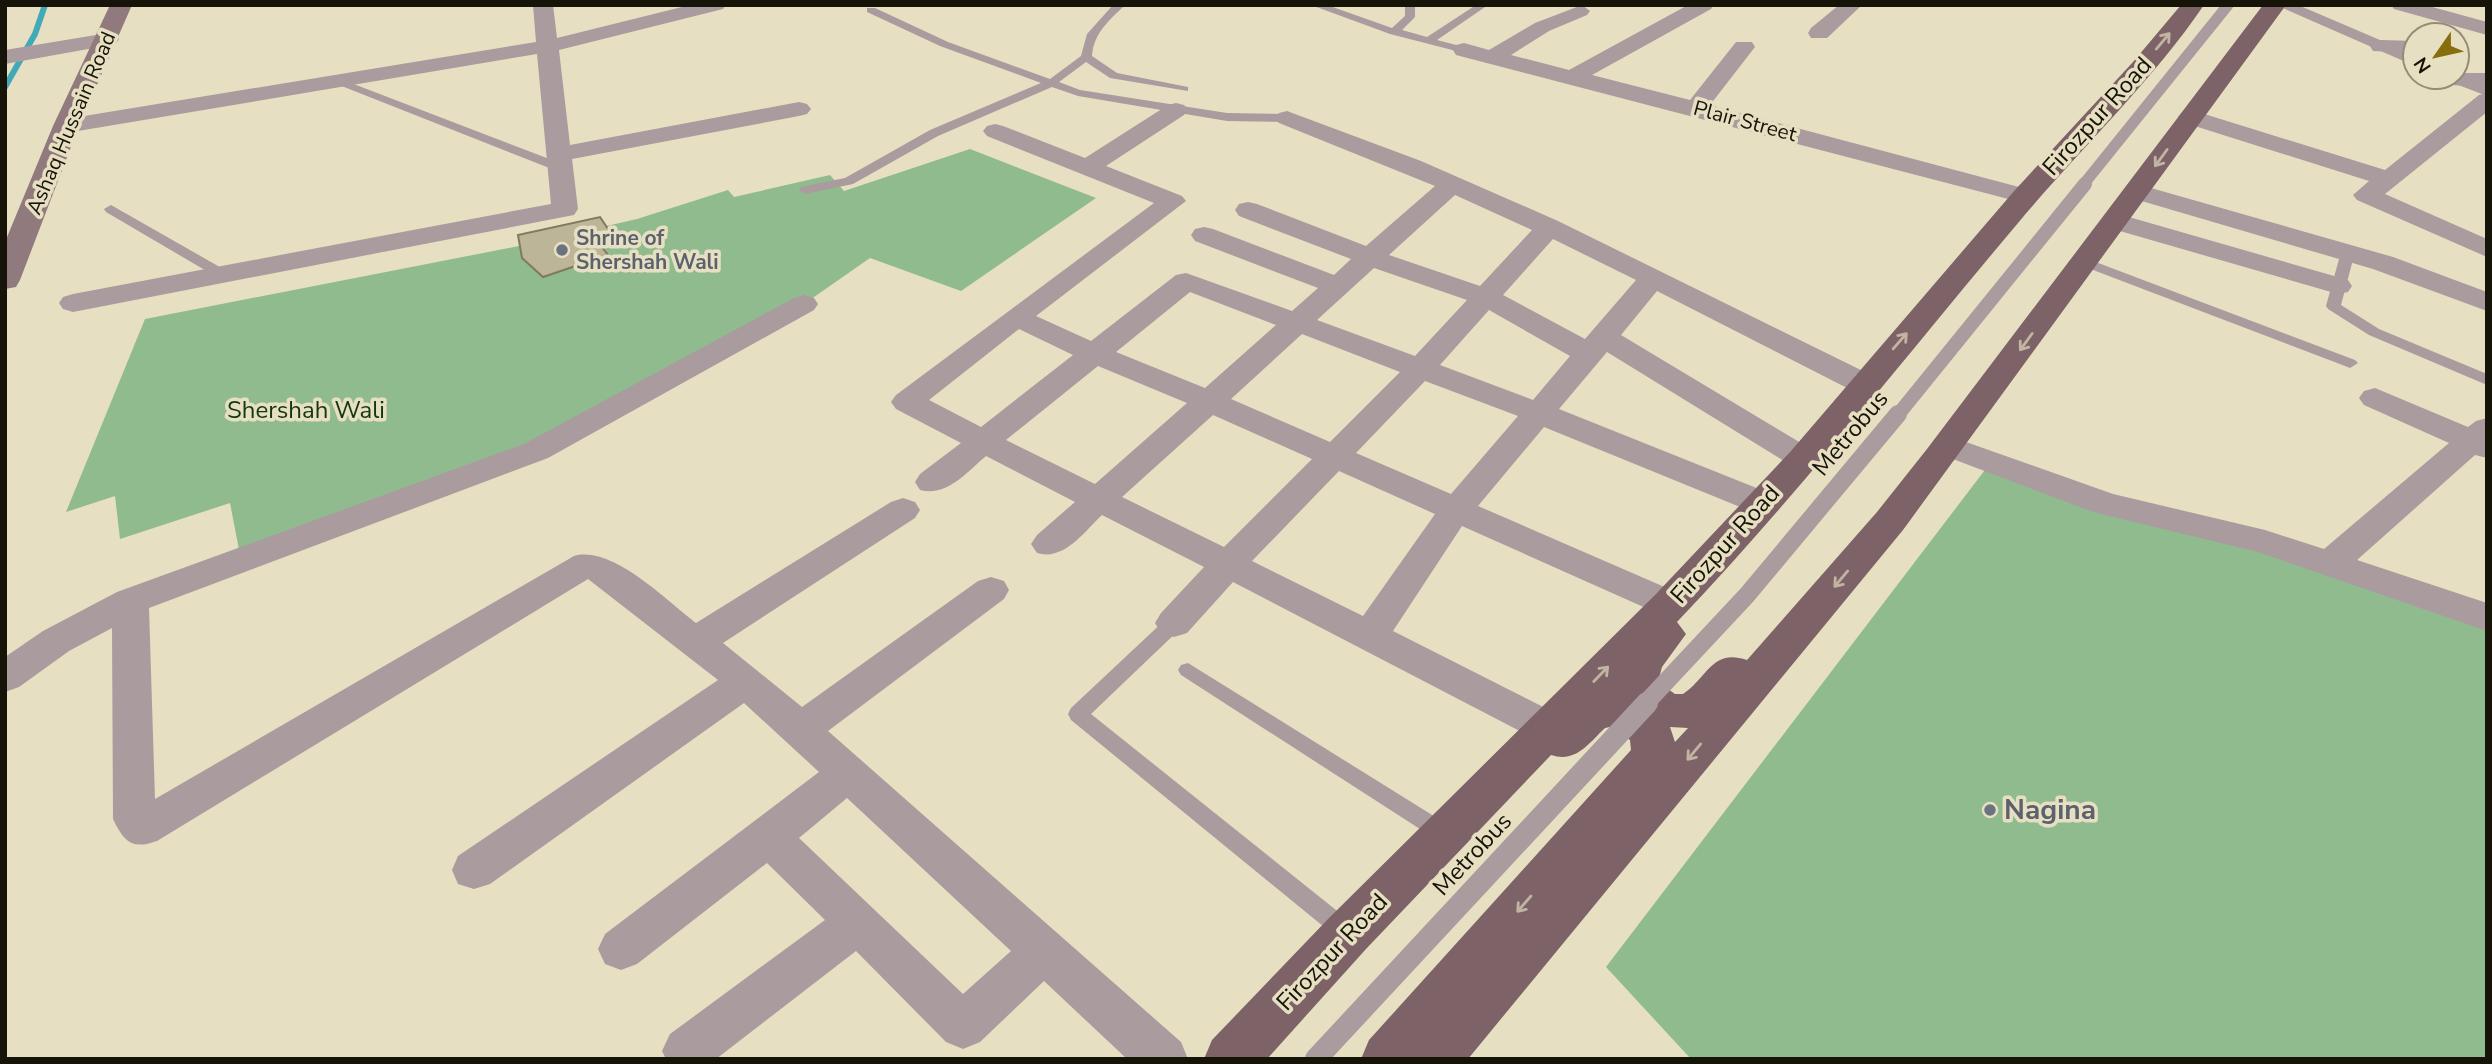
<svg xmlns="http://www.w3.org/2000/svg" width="2492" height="1064" font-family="'Nunito Sans',sans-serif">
	<rect width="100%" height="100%" fill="#e7dfc1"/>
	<g fill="#90bb8f">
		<path d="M970,149l126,49 -135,93 -91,-33 -66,46 -268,147 -295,109 -11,-57 -110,36 -5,-43 -49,16 79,-193 374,-73 118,-27 91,-29 6,7 96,-22 14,16z"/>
		<path d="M1991,462l496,155v442h-796l-85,-92z"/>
	</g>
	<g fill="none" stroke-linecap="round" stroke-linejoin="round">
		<path stroke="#42a9b9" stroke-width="6" d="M5,87l30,-53 10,-29"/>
	</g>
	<path fill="#bcb598" stroke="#817a5f" stroke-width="2" d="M600,217l14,21 -15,5 9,12 -65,22 -21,-19 -4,-23z"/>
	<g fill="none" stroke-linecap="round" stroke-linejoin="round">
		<g fill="#aa9b9e" fill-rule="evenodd">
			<path d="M1113,5h12c-16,16 -31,27 -33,51l25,17 71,14v4l-78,-13 -24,-16 -27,20 21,8 147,23 60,1 6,4 -6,4 -60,-1 -149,-25 -26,-9 -114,49 -85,48 -48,10 -6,-4 1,-3 45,-9 85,-48 111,-47 -101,-37 -73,-34v-4h8l73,34 102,37 31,-23 6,-22z"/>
			<path d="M1311,5h16l65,23 13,-12v-11h10v12l-13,13 25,7 49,-32h12l-51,35 31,8v4l-4,1 -74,-19z"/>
			<path d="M338,78l227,87 2,3 -6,4 -4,-1 -223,-88v-4z"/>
			<path d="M111,205l114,65 2,3 -7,4 -5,-1 -109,-64 -2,-3z"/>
			<path d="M2348,248l7,4 -14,53 38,24 108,45v11l-118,-50 -41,-26 -2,-3 15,-54z"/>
			<path d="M2085,258l270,102 3,3 -8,5 -5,-2 -265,-101v-6z"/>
			<path d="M1174,616l7,2 2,5 -2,5 -90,86 265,212 4,7 -4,7 -8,3 -8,-3 -269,-220 -3,-6 3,-6 96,-90z"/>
			<path d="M1188,663l265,165 3,6 -3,6 -8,3 -8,-3 -256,-165 -3,-5 3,-5z"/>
		</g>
		<g fill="#aa9b9e" fill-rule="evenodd">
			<path d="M2276,5h22l117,50v11z"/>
			<path d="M2457,73l30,12v11l-39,-15 -2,-4h11z"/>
		</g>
		<g fill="#aa9b9e" fill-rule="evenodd">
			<path d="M533,5h20l4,33 133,-33h36l-3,4 -164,41 11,95 229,-43 8,2 4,5 -4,5 -8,2 -227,43 6,50 -4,6 -501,97 -10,-3 -4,-6 4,-6 10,-3 478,-90 -14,-150 -471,79 -8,-2 -4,-5 4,-5 8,-2 470,-77z"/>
			<path d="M1582,5l8,6 -3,4 -38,16 -38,24 58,15 119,-65h26l-3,4 -119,66 98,25 46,-58h16l3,5 -45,58 324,86 4,5 -4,5 -9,3 -9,-3 -560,-146 -3,-5 3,-5 8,-2 25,7 46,-27z"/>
			<path d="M1839,5h23l-35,33h-16l-3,-5 3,-5z"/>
			<path d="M2391,5h34l62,17v13l-93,-26z"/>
			<path d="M108,33l8,1 3,5 -3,5 -111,20v-14z"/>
			<path d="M2381,40l34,1v12l-42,-2 -3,-5 3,-5z"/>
			<path d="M2487,93v19l-102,82 102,45v18l-130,-57 -4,-5 16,-14 -187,-59 -4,-5 4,-5h16l187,58 94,-75z"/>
			<path d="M1176,103l8,2 4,5 -4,5 -78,51 76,30 4,5 -150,115 55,25 85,-66 10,-2 106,38 26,-23 -123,-47 -4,-6 4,-6 9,-2 9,2 121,46 17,-16 -112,-43 -4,-6 4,-6 9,-2 9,2 109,42 69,-60 -156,-63 -4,-5 4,-5 8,-2 134,50 137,60 317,156 4,7 -4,7 -11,2 -11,-2 -196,-100 -36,44 195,117 4,7 -4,7 -12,4 -12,-4 -185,-114 -48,57 215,86 5,8 -5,8 -12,3 -12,-3 -206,-84 -66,79 205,89 5,9 -5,9 -13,4 -13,-4 -195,-87 -69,105 170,86 6,11 -6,11 -14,5 -14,-5 -302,-157 -46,51 -13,4 -13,-4 -6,-10 6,-10 43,-46 -102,-52c-19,18 -38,46 -65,38l-6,-9 6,-9 38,-33 -89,-46c-19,16 -39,41 -66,34l-5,-8 5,-8 41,-31 -65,-34 -5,-7 5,-7 258,-192 -167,-67 -4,-5 4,-5 8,-2 8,2 82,32 83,-53zM1455,195l77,35 -52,56 -91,-31zM1553,239l83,41 -51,59 -82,-44zM1374,268l93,32 -52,56 -98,-36zM1190,292l86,33 -71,63 -89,-36zM1489,310l81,46 -37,44 -93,-35zM1019,329l54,26 -92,72 -52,-27zM1302,334l98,38 -70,70 -99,-43zM1098,366l89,37 -92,81 -89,-44zM1425,381l93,35 -67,78 -95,-41zM1213,415l99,44 -88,88 -102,-50zM1339,471l96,43 -72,102 -111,-55z"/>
			<path d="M2137,184l256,73 94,35v19l-114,-42 -245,-72 -4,-5 4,-5z"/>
			<path d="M2115,213l233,67 4,6 -4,6 -10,2 -232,-67 -4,-6 4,-6z"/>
			<path d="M804,295l10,3 4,6 -4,6 -266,148 -399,150 6,191 419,-243c38,-11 93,45 122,67l195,-121 12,-4 12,4 5,8 -5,8 -192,125 79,64 176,-126 13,-4 13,4 5,9 -5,9 -176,132 353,311 7,17h-61l-83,-78 -64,61 -17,7 -17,-7 -90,-91 -140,108h-50l-4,-8 8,-17 155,-114 -58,-57 -130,101 -16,6 -16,-6 -7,-15 7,-15 214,-162 -75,-69 -254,181 -16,5 -16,-5 -6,-14 6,-14 260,-176 -130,-101 -431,262c-25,9 -33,1 -44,-22l-1,-191 -43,23 -50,36 -14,5v-35l38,-26 74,-39 407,-148 270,-146zM847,798l164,153 -48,43 -164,-156z"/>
			<path d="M2375,388l93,39 8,-6 11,-3v40l-12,-3 -118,105 130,43v28l-229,-79 -165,-40 -156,-59 -4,-7 4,-7 12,-3 164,58 152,36 59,19 125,-106 -85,-38 -5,-7 5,-7z"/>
		</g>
		<path fill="#aa9b9e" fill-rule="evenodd" d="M2487,73v14l-35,-2 -3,-5 12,-7z"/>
		<path fill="#907a7e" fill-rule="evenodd" d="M110,5h22l-53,121 -59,154 -4,7 -11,2v-47l48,-116z"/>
		<path fill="#7d6368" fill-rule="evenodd" d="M2181,5h23c-54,79 -125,145 -186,218 -113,134 -220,272 -341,399l9,12 -24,33 -4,15 17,12h8c25,-17 29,-46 64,-34l130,-148 50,-63 336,-444h23l-383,525 -435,529h-107l8,-19 262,-290 -1,-10 -20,-13 -5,1c-17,16 -29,35 -54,27l-185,194 -99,110h-63l8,-19 118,-123 326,-323 135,-143 224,-261 118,-128zM1670,727l18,1 -13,14z"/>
		<path stroke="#aa9b9e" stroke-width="11" d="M2083,185l145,-180"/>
		<path stroke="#aa9b9e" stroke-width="14" d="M1897,416l188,-232"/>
		<path stroke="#aa9b9e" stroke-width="18" d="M1645,704l102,-109 151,-181"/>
		<path stroke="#aa9b9e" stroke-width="22" d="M1316,1059l331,-356"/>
	</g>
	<defs><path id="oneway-shaft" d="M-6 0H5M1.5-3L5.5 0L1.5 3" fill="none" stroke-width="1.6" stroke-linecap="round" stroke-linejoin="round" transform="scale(1.75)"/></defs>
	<g stroke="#c2b4a2">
		<use href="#oneway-shaft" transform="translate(2163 41) rotate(-50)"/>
		<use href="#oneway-shaft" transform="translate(2161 158) rotate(126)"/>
		<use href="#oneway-shaft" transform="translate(1900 341) rotate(-49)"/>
		<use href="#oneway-shaft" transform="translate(2026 342) rotate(126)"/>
		<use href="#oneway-shaft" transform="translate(1841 579) rotate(130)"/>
		<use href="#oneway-shaft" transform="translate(1601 674) rotate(-46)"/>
		<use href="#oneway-shaft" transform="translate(1694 752) rotate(130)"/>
		<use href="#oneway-shaft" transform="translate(1524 904) rotate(131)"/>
	</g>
	<g fill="#6b7280" stroke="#e7dfc1" stroke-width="2.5">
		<circle cx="562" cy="250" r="7"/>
		<circle cx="1990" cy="810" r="7"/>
	</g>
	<g text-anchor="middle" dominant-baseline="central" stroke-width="7" stroke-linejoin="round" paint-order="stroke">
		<g font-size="21" fill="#161308" stroke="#e7dfc1">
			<text transform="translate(1745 121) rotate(15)">Plair Street</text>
			<text transform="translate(71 123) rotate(-67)">Ashaq Hussain Road</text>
		</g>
		<g font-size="21" font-weight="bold" fill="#5b616d" stroke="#e7dfc1" text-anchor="start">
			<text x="576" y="238">Shrine of<tspan x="576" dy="24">Shershah Wali</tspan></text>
		</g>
		<g font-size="24" fill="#161308" stroke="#e7dfc1">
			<text transform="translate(2097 116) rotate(-48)">Firozpur Road</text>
			<text transform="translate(1850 433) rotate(-50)">Metrobus</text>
			<text transform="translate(1725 544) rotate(-48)">Firozpur Road</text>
			<text transform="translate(1472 854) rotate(-47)">Metrobus</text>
			<text transform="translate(1332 952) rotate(-47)">Firozpur Road</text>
		</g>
		<g font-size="24" fill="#113713" stroke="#e7dfc1">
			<text x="306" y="410">Shershah Wali</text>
		</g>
		<g font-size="28" font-weight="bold" fill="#5b616d" stroke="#e7dfc1" text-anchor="start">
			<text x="2004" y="810">Nagina</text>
		</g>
	</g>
	<rect width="2492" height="1064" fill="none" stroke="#161308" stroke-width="14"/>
	<g transform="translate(2436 56) rotate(236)"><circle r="33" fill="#e7dfc1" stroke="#938d77" stroke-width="2"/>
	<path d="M0-5L12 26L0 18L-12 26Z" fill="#866e0d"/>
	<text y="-10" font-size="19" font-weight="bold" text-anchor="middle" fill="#161308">N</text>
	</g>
</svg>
